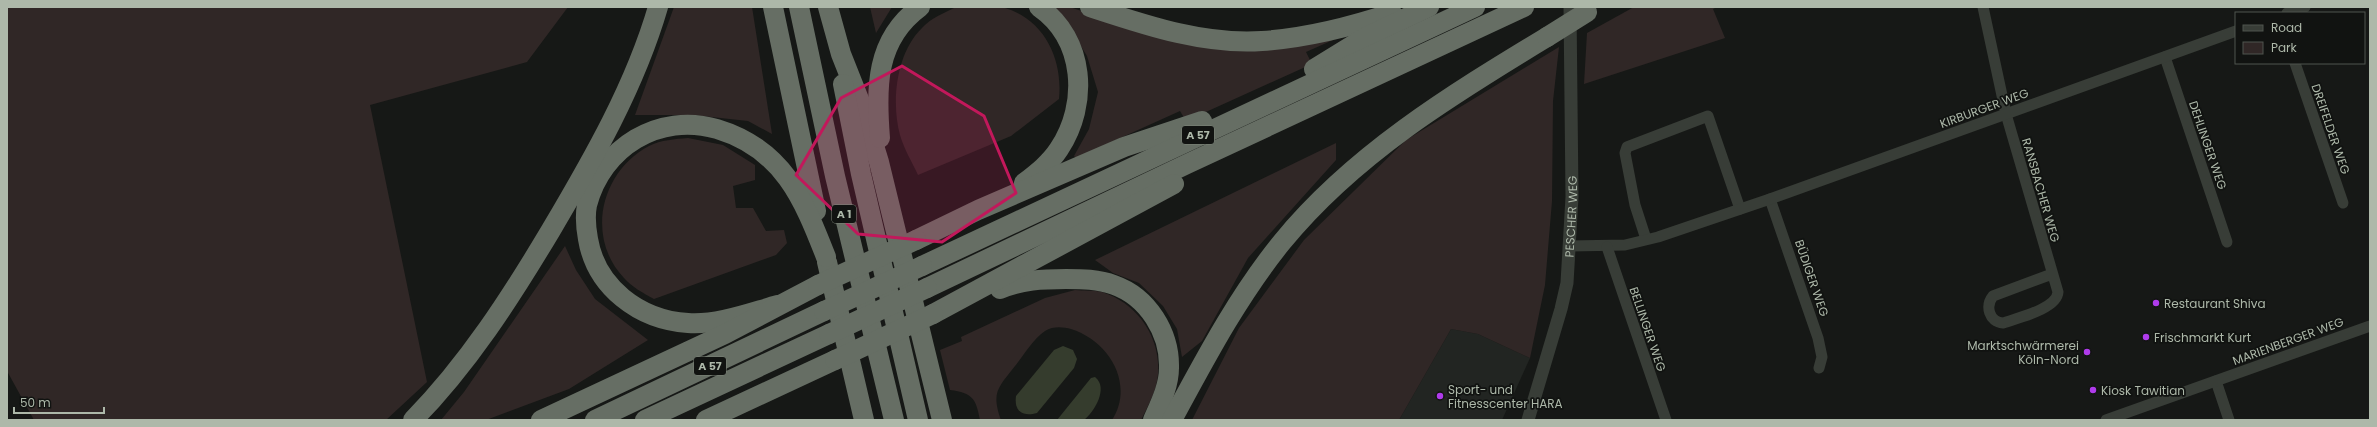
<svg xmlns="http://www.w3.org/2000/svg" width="2377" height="427" font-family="Poppins,sans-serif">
	<rect width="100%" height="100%" fill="#161816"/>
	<path fill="#222522" d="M1451,329l27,5 52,24 -28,62h-103z"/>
	<g fill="#302726">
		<path d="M7,7h561l-41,55 -157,43 57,277 -41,38h-352l-27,-49z"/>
		<path d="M674,7h78l20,127 -24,-13 -55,-6h-58z"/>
		<path d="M870,7h22l-16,26z"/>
		<path d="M956,7c14,0 35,-4 49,1 40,12 58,52 54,91l-48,37 -93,39c-6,-13 -14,-26 -18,-40 -9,-33 -4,-82 22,-107 9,-10 22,-15 34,-21z"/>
		<path d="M1050,7h20l79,28 186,1 -2,4 -27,12 6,12 -126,57 -6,-10 -104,47 -2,-2 15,-27 9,-37 -11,-36 -24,-39z"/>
		<path d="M1634,7h83l-4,2 12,29 -141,46 3,-51z"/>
		<path d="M1559,47l-6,54 -1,100 -7,84 -15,73 -52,-24 -27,-5 -52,91h-207l47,-92 65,-88 102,-100z"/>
		<path d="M688,138l35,7 32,20v15l-22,6 3,22h17l13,23 18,-1 3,13 -11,12 -122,44c-11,-6 -22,-12 -30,-21 -39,-41 -23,-107 25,-132 12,-6 26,-7 39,-8z"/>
		<path d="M1336,143v17l-88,98 -46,83 -20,16 -5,-28 -14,-23 -24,-23 -26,-10 -18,-13z"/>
		<path d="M565,246l11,24 19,29 53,41 -79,49 -83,31h-45l23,-28z"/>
		<path d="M1075,290c8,1 19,0 27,2 35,11 59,45 56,82 -1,16 -10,32 -17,46h-29c23,-36 -3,-79 -41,-91 -8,-2 -18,-3 -26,2 -12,8 -21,24 -30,35 -17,22 -24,26 -14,54h-21c-4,-21 -7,-27 -30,-30l-10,-40 22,-9 -1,-4 84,-39z"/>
	</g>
	<g fill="#353c2d">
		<path d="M1063,346l10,4 4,9 -3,9 -37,45c-15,4 -23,-2 -21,-17l38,-46z"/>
		<path d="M1095,377c14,11 -1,35 -11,43h-27l34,-42z"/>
	</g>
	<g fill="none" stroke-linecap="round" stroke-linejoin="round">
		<g stroke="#383d37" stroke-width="11">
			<path d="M1983,7l23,107 52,178c-1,17 -41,26 -55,31 -14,-1 -18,-17 -10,-27l59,-22"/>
			<path d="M2287,13l18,-6"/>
			<path d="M2165,57l62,185"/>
			<path d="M2295,63l48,140"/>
			<path d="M1770,199l48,139 4,19 -3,11"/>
			<path d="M1646,239l-11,-34 -10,-52 2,-6 81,-31 32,93"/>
			<path d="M1570,246l55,-1 33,-8 112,-38 466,-168"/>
			<path d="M1607,247l59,173"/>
			<path d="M2216,381l13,39"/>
			<path d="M2106,420l264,-94"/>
		</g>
		<path stroke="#383d37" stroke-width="13" id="s1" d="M1528,420l33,-111 6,-26 5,-86 -2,-190"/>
		<g stroke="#666e64" stroke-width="20">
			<path d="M773,7l43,204"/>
			<path d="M799,7l36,169 59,244"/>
			<path d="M828,7l13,47 21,53 17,55 63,258"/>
			<path d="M1090,7c55,18 113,38 172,34 44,-3 88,-14 130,-28"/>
			<path d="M1314,69l52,-32 63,-30"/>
			<path d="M843,84l18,90 57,246"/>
			<path d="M880,138c-4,-50 -5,-98 40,-131"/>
			<path d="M1024,183c13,-10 26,-20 35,-34 30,-45 26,-110 -20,-142"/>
			<path d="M916,240l62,-30 146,-63 78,-26"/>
			<path d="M827,262l37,158"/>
			<path d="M922,266l553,-259"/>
			<path d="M927,288l260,-124 337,-157"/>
			<path d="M1000,289c22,-9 42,-10 66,-10 16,0 32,0 48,6 34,12 56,48 55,83 0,18 -9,36 -16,52"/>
			<path d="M778,305c-29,8 -60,20 -90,18 -49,-3 -92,-36 -100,-84 -2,-11 -3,-24 -1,-34 15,-58 72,-93 130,-76 66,20 86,69 109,128"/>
			<path d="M933,314l241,-130"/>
			<path d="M413,420c55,-56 98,-123 138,-190 42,-71 84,-144 107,-223"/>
			<path d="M541,420l184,-86 93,-49"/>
			<path d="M595,420l229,-109"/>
			<path d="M645,420l184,-86"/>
			<path d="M706,420l129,-60"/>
			<path d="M1172,420c33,-61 66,-124 110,-178 71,-87 169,-147 265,-205"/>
		</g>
		<g stroke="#666e64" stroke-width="20">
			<path d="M1547,37l40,-25"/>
			<path d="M818,285l98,-45"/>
			<path d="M824,311l98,-45"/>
			<path d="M829,334l98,-46"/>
			<path d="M835,360l98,-46"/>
		</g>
	</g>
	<path fill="#c2185b" fill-opacity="0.2" stroke="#c2185b" stroke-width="3" stroke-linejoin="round" d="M902,66l82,50 32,77 -74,49 -84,-8 -62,-59 45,-77z"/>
	<g fill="#af3beb" stroke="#111311" stroke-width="1.5">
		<circle cx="2156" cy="303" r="4"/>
		<circle cx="2146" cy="337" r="4"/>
		<circle cx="2087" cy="352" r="4"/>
		<circle cx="2093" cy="390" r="4"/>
		<circle cx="1440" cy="396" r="4"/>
	</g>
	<g text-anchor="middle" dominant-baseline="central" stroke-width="3.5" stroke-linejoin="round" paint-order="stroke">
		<g fill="#111311" stroke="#7e867b" stroke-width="1">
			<rect x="1182" y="126" width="32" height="18" rx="3"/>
			<rect x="832" y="205" width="24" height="18" rx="3"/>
			<rect x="694" y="357" width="32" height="18" rx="3"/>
		</g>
		<g font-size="11" font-weight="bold" fill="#adb8a9">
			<text x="1198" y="135">A 57</text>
			<text x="844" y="214">A 1</text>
			<text x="710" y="366">A 57</text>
		</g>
		<g font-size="12" fill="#adb8a9" stroke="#111311">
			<text transform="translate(1984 108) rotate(-20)">KIRBURGER WEG</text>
			<text transform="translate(2331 129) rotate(71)">DREIFELDER WEG</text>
			<text transform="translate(2208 145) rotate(71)">DEHLINGER WEG</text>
			<text transform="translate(2041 190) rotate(74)">RANSBACHER WEG</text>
			<text stroke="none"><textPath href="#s1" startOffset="209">PESCHER WEG</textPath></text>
			<text transform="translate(1812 278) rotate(71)">BÜDIGER WEG</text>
			<text transform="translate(1648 329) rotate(71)">BELLINGER WEG</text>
			<text transform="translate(2288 341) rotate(-20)">MARIENBERGER WEG</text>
		</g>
		<g font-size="12" fill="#adb8a9" stroke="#111311" text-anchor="start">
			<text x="2164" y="303">Restaurant Shiva</text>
			<text x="2154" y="337">Frischmarkt Kurt</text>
			<text x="2079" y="345" text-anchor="end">Marktschwärmerei<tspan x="2079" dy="14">Köln-Nord</tspan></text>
			<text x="1448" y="389">Sport- und<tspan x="1448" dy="14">Fitnesscenter HARA</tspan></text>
			<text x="2101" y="390">Kiosk Tawitian</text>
		</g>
	</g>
	<rect width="2377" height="427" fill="none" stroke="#adb8a9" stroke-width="16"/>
	<rect x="2235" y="12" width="130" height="52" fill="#111311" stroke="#4f554e"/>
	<rect x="2243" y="25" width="20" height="6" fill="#383d37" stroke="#4f554e"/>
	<text x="2271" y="32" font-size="12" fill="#adb8a9">Road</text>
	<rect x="2243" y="42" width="20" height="12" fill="#302726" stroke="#4f554e"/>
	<text x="2271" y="52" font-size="12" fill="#adb8a9">Park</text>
	<path d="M14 407v6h90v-6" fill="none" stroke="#adb8a9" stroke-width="2"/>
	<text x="20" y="407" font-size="12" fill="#adb8a9" stroke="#111311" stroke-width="3" paint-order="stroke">50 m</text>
</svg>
